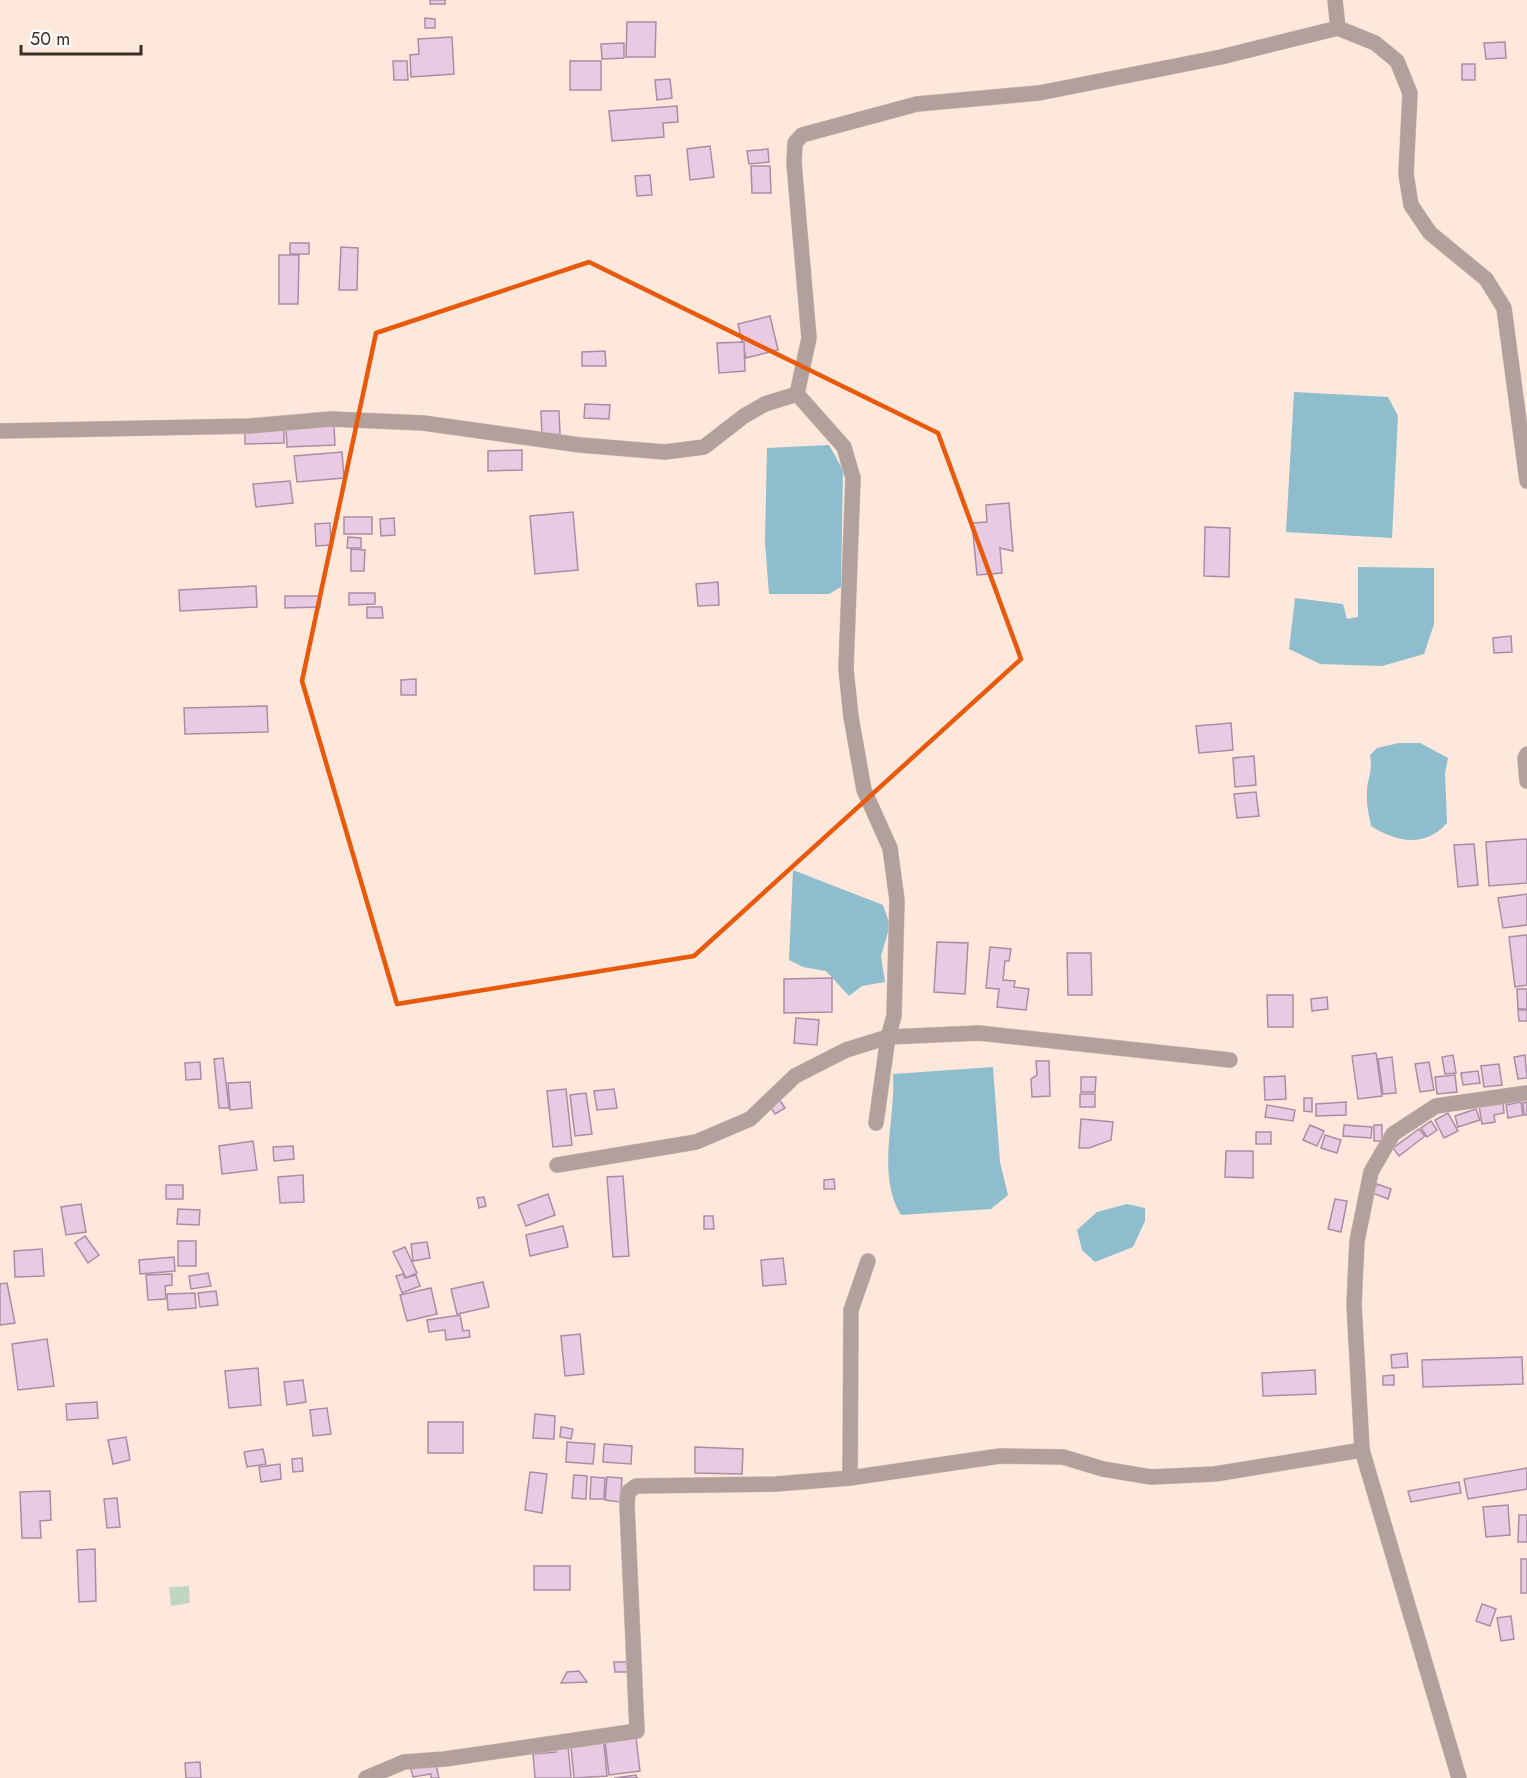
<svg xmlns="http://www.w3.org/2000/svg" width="1527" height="1778" font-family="Jost,sans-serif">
	<rect width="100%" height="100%" fill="#fde8db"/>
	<path fill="#c1d6c0" d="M189,1586l1,17 -19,3 -2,-19z"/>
	<g fill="#8ebdcd">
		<path d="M1294,392l94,5 10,19 -6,122 -106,-6z"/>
		<path d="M829,445l14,25 -2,117 -12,7h-60l-4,-52 2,-94z"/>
		<path d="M1358,567l76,1v56l-10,30 -42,12 -62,-2 -31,-15 6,-51 48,6 4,15 11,-2z"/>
		<path d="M1399,743h21l28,15 -3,15 2,50c-22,25 -51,19 -76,3 -2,-11 -5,-22 -4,-33 0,-16 6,-18 3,-38l7,-7z"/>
		<path d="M793,870l90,35 7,20 -9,31 4,26 -23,4 -13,10 -23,-25 -23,-4 -14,-7z"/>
		<path d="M993,1067l7,95 8,33 -17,14 -90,6c-25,-41 -5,-96 -8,-141z"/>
		<path d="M1127,1204l18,4v13l-12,26 -38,15 -13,-12 -5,-20 20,-18z"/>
	</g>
	<g fill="#e9cae3" stroke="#aa8da5" stroke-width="1.5">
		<rect x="430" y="0" width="15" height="4"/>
		<path d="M425,18l10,1v9h-10z"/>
		<path d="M627,22h29l-1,35h-29z"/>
		<path d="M452,37l2,37 -43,3 -1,-22 9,-1 -1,-15z"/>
		<path d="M1505,42l1,16 -20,1 -2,-16z"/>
		<path d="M624,43v15l-22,1 -1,-15z"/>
		<path d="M393,61h14l1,19h-14z"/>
		<rect x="570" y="61" width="31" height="29"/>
		<rect x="1462" y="64" width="13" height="16"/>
		<path d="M670,79l2,19 -15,2 -2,-20z"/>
		<path d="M677,106l1,16 -15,1 1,14 -52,4 -3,-30z"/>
		<path d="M710,146l4,31 -24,3 -3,-31z"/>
		<path d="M768,149l1,13 -20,2 -2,-13z"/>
		<path d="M751,166h19l1,27h-19z"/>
		<path d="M650,175l2,20 -15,1 -2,-20z"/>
		<rect x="290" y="243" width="19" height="11"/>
		<path d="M341,247l17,1 -1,42h-18z"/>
		<path d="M279,255h20l-1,49h-19z"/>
		<path d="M770,316l8,34 -32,8 -8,-34z"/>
		<path d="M744,342l1,29 -26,2 -2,-30z"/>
		<path d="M605,351l1,15h-24v-14z"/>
		<path d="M585,404l25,1 -1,14 -25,-1z"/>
		<path d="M541,411h18l1,23 -18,1z"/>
		<path d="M334,425l1,20 -48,2 -1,-19z"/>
		<path d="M284,430v13l-39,1v-13z"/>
		<path d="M522,450v20l-34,1v-20z"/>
		<path d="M342,452l2,26 -47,4 -3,-26z"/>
		<path d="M290,481l3,22 -37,4 -3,-23z"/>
		<path d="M1009,503l4,48 -13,-3 2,25 -25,2 -5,-52 15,-1 -1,-17z"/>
		<path d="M573,512l5,58 -43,4 -5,-58z"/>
		<rect x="344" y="517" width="28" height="17"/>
		<path d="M394,518l1,17 -14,1 -1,-17z"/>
		<path d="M330,523l1,22 -15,1 -1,-22z"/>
		<path d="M1205,527l25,1 -1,49 -25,-1z"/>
		<path d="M348,537l13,1v10h-14z"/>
		<path d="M351,549l14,1 -1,21h-13z"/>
		<path d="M718,582l1,23 -21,1 -2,-22z"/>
		<path d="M256,586l1,21 -77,4 -1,-21z"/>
		<path d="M349,593h26v11l-26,1z"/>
		<path d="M285,596h35v11l-35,1z"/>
		<path d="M367,607h15l1,11h-16z"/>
		<path d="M1511,636l1,16 -18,1 -1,-15z"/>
		<path d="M416,679v16h-15v-15z"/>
		<path d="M267,706l1,26 -83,2 -1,-26z"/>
		<path d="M1231,723l2,27 -34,3 -3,-27z"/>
		<path d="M1254,756l2,29 -21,2 -2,-29z"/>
		<path d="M1256,792l3,24 -22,2 -3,-24z"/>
		<path d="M1527,839v44l-38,3 -3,-44z"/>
		<path d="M1474,844l4,41 -20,2 -4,-42z"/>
		<path d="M1527,894v31l-24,3 -5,-30z"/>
		<path d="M1527,935v50l-12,2 -6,-50z"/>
		<path d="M937,942l31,1 -3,51 -31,-2z"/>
		<path d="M990,947l21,2 -2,12h-4l-2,19 12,1 -1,6 15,2 -3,21 -29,-3 2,-18 -13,-1z"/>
		<path d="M1067,953h24l1,42h-24z"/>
		<path d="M832,978v34l-48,1v-34z"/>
		<path d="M1517,989h10v20h-9z"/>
		<path d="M1267,995h26v32h-25z"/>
		<path d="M1327,997l1,12 -16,2 -1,-12z"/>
		<path d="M1518,1010h9v11h-8z"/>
		<path d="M796,1018l23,2 -2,25 -23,-2z"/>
		<path d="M1376,1053l6,43 -24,3 -6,-43z"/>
		<path d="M1453,1055l3,18 -11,1 -3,-17z"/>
		<path d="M1525,1055l2,23 -9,1 -4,-22z"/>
		<path d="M1392,1057l4,36 -13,1 -5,-35z"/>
		<path d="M223,1058l6,50h-10l-5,-49z"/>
		<path d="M1036,1061h13l1,35 -18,1 -1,-18 6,-4z"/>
		<path d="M200,1062l1,17 -15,1 -1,-17z"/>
		<path d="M1429,1062l5,28 -14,2 -5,-28z"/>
		<path d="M1499,1064l3,21 -18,2 -3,-21z"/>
		<path d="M1478,1071l2,12 -17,2 -2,-12z"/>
		<path d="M1455,1075l2,17 -20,2 -2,-17z"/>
		<path d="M1285,1076l1,23 -21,1 -1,-23z"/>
		<path d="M1081,1077h15l-1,15h-14z"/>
		<path d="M250,1082l2,26 -22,2 -2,-27z"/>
		<path d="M566,1089l6,56 -19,2 -6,-56z"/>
		<path d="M614,1089l3,19 -20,2 -3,-19z"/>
		<path d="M586,1093l6,41 -17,2 -5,-41z"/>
		<rect x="1080" y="1094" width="15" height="13"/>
		<path d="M1304,1098h8v14l-8,-1z"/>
		<path d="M779,1099l6,9 -10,6 -6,-9z"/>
		<path d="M1346,1102v13l-30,1v-12z"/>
		<path d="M1521,1102l2,13 -15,3 -2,-13z"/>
		<path d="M1527,1102v13h-3l-1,-12z"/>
		<path d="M1503,1103l1,10 -10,2 1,7 -13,2 -3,-18z"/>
		<path d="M1267,1105l28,5 -2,11 -28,-4z"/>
		<path d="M1476,1109l4,11 -22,7 -3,-11z"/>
		<path d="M1448,1113l10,18 -14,7 -9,-18z"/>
		<path d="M1081,1119l32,3 -2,18 -22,8h-10z"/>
		<path d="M1431,1121l6,9 -10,7 -6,-9z"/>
		<path d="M1310,1125l14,6 -7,15 -14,-6z"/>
		<path d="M1344,1125l28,2 -1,11 -28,-2z"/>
		<rect x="1374" y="1125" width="8" height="16"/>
		<path d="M1419,1129l6,7 -26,20 -6,-8z"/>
		<rect x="1256" y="1132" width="15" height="12"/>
		<path d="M1325,1135l16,5 -4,13 -16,-5z"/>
		<path d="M253,1141l4,29 -35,4 -3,-28z"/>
		<path d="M293,1146l1,13 -20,2 -1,-14z"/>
		<path d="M1226,1151h27v27l-28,-1z"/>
		<path d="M303,1175l1,27 -24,1 -2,-26z"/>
		<path d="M623,1176l6,80 -16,1 -6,-80z"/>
		<path d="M834,1179l1,10h-11v-9z"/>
		<path d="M1377,1184l14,5 -3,10 -15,-6z"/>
		<rect x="166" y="1185" width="17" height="14"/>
		<path d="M548,1194l7,21 -29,11 -8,-21z"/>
		<path d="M484,1197l2,9 -7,2 -2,-10z"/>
		<path d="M1335,1199l12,2 -6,31 -13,-3z"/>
		<path d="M81,1204l5,28 -20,3 -5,-28z"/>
		<path d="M178,1209l22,1 -1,15 -22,-1z"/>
		<path d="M704,1216h9l1,13h-10z"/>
		<path d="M563,1226l5,21 -38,9 -4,-21z"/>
		<path d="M85,1236l14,19 -11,8 -13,-20z"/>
		<rect x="178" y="1241" width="18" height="25"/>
		<path d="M427,1242l3,16 -17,3 -2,-17z"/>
		<path d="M405,1247l12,26 -11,5 -13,-26z"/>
		<path d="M42,1249l2,27 -29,1 -1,-26z"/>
		<path d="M174,1257l1,14 -35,3 -1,-14z"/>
		<path d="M783,1258l3,26 -23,2 -2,-26z"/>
		<path d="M208,1273l3,13 -20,3 -2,-13z"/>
		<path d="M172,1274v11l-7,1 1,13 -18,1 -2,-25z"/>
		<path d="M403,1274l2,4 11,-3 4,11 -18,7 -6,-17z"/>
		<path d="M483,1282l6,25 -32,7 -6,-25z"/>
		<path d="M7,1283l8,40 -15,2v-41z"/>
		<path d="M431,1288l6,26 -30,7 -7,-26z"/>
		<path d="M216,1291l2,14 -18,2 -2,-14z"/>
		<path d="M195,1293l1,15 -28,2 -1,-16z"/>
		<path d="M460,1315l3,16 6,-1 1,7 -24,3 -1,-10 -16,2 -2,-12z"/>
		<path d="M580,1334l4,40 -19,2 -4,-40z"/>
		<path d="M47,1339l7,47 -36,4 -6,-46z"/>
		<path d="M1407,1353l1,14 -16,1 -1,-13z"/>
		<path d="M1522,1357l1,27 -100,3 -1,-27z"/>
		<path d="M258,1368l3,37 -32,3 -4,-37z"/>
		<path d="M1315,1370l1,24 -53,2 -1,-23z"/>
		<path d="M1394,1375v10h-11v-9z"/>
		<path d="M303,1380l3,22 -19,3 -3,-23z"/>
		<path d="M97,1402l1,16 -31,2 -1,-16z"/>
		<path d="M327,1408l4,26 -18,2 -3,-26z"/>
		<path d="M535,1414l20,2 -1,23 -21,-1z"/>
		<rect x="428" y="1422" width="35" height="31"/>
		<path d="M561,1427l12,2 -2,10 -11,-2z"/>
		<path d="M126,1437l4,23 -17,4 -5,-24z"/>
		<path d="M567,1442l28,2 -2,20 -27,-2z"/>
		<path d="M604,1444l28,2 -1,18 -28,-2z"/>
		<path d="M695,1447l48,2 -1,25 -47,-1z"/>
		<path d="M263,1449l3,15 -19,3 -3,-15z"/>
		<path d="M302,1458l1,13 -10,1 -1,-13z"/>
		<path d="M280,1464l1,15 -20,3 -2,-15z"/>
		<path d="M1527,1468v21l-59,10 -4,-20z"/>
		<path d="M530,1472l17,2 -5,39 -17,-3z"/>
		<path d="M574,1475l13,1 -1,23 -14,-1z"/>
		<path d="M591,1477l14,1 -1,21h-14z"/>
		<path d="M607,1477l15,1 -2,24 -15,-2z"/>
		<path d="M1459,1482l2,11 -50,9 -3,-11z"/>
		<path d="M50,1491l1,29 -11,1 1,17h-19l-2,-46z"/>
		<path d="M117,1498l3,29 -13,1 -3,-29z"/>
		<path d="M1508,1505l2,30 -24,2 -3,-30z"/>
		<path d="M1519,1515h8v27h-9z"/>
		<path d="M95,1549l1,52 -17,1 -2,-52z"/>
		<rect x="1521" y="1559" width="6" height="34"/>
		<rect x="534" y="1566" width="36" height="24"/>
		<path d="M1482,1604l14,5 -6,17 -14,-5z"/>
		<path d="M1511,1616l3,23 -13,2 -4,-23z"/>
		<path d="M614,1662h15v10h-14z"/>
		<path d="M579,1671l8,11 -26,1 6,-11z"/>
		<path d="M636,1738l4,33 -31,4 -4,-33z"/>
		<path d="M604,1743l3,33 -33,2 -3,-31z"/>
		<path d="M568,1746l3,32h-36l-2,-24 23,-2 -1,-5z"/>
		<path d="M200,1762l1,16h-15l-1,-15z"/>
		<path d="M436,1765l3,13h-8v-4l-18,3 -2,-8z"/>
		<path d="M636,1775l1,3h-23z"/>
	</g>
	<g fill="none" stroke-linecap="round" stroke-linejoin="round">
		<g stroke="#d6c3b7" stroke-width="16">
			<g id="minor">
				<path d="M1335,0l3,28 37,15 22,18 13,32 -4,81 5,31 19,28 56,46 18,29 23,173"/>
				<path d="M0,431l250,-5 81,-7 92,4 157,22 85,7 39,-5 40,-31 21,-12 32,-10"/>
				<path d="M1527,754l-2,4 2,23"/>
				<path d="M876,1123l12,-86 91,-4 251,27"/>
				<path d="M557,1165l139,-23 54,-23 45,-43 51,-26 42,-13 6,-21 3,-116 -7,-52 -26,-58 -13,-73 -5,-48 7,-191 -9,-31 -47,-53 12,-56 -15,-175 1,-20 7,-8 115,-31 122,-11 182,-36 117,-29"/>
				<path d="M850,1478l1,-168 17,-49"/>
				<path d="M366,1778l38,-16 41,-3 192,-28 -10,-226 1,-13 8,-6 140,-2 74,-6 150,-22 63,1 40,12 48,8 64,-3 147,-24"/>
				<path d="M1459,1778l-97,-328 -8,-146 3,-63 14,-69 22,-38 43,-28 91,-13"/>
			</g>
		</g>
		<use href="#minor" stroke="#b1a09b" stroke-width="15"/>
	</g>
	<path fill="none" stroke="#e8590c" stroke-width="4.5" stroke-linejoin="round" d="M589,262l349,171 83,226 -327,297 -297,48 -95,-323 74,-348z"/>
	<path d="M21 45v9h120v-9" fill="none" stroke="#3c2f27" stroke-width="3"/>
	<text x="30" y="45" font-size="18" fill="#3c2f27" stroke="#ffffff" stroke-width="4.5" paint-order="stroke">50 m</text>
</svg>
